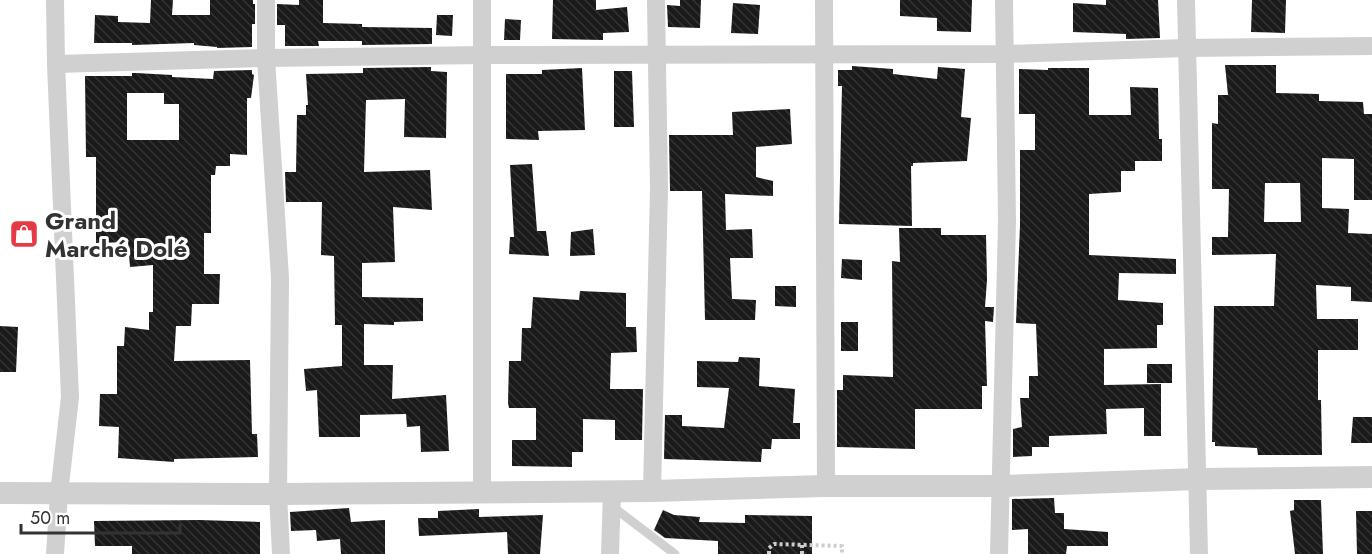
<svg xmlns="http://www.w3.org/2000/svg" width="1372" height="554" font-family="Jost,sans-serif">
	<defs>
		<pattern id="building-back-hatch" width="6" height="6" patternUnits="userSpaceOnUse" patternTransform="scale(1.5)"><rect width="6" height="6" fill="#1a1a1a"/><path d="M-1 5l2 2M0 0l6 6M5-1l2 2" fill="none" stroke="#333"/></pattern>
	</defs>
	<rect width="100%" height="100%" fill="#fff"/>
	<g fill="url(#building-back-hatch)" fill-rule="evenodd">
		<path d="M151,0h22l-1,15h38v-15h43v4h2v20h-3v23l-35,1v-1l-23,-2v-2l-62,2v-2h-38l1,-28 23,1v6l32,1z"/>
		<path d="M299,0h24v23l39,1v3l70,1v16l-70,1v-4h-44l1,5h-34v-21h-8v-21l22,1z"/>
		<path d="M553,0h43v10l31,-3 2,25 -26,1v7l-51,-1z"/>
		<path d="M680,0h21l-1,28 -32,-1 -1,-22 13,1z"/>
		<path d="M900,0h72l-1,32 -34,-1v-13l-37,-2z"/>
		<path d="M1106,0h52l2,38 -34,1v-5l-53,-2v-29l33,2z"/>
		<path d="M1252,0h34l-1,33 -34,-1z"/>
		<path d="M733,3l27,2 -2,29 -27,-1z"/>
		<path d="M437,15h16l-1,21 -16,-1z"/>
		<path d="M505,19l16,1 -1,20h-16z"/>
		<path d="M1225,65h51v28l43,1v7l44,1 1,12h8v86h-18v-41l-32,-1v50l27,1 -1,24 24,1v68l-21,-1v-14l-35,-2 1,34h41v31h-40v50h3l1,55h-64l-1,-7 -42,-2v-4h-3l2,-136h60l2,-52 -64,1v-18h16l1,-48h-17v-66l6,1v-29h10zM1265,183h35l1,39h-37z"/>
		<path d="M852,66l41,3v5l44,5 1,-12 27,2 -4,48 10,1 -4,43 -54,2v3h-2l1,60 -73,-2 3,-138h-4v-16h14z"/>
		<path d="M431,67v4l16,1 -1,66 -42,-1 1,-38 -39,1 -2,72 66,-2 2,40 -39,-3 2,55 -33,1v34l61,1v23l-29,1v3l-30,-1v41h29l-1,34 54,-4 3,56 -28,1 -1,-26 -13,1 -1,-13 -46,1v22h-41l-2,-47 -11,1 -2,-22 38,-3v-41h-7l-1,-69 -13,-1 1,-53h-36l-1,-30h11l1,-57h9v-10h2l-2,-31 57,-1v-5z"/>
		<path d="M582,68l3,62 -47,1 1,9 -33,-1v-65h36v-4z"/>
		<path d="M1048,68h41v47h42l-1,-28 28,1 1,51h3v22h-27v10h-14v21l-32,2v61l87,4v15l-57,-1 -1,27 45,3v22h-6v23l-53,1v36l57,-1v52h-17v-28l-38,1 1,25 -58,2v11h-17v9l-19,1v-28l9,-2 -2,-29h9v-22h9l-2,-52 -20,-1 4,-98v-75h15v-36h-16v-45l29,1z"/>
		<path d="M252,70v4l2,1 -3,23h-4v57l-17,-1v12h-14l-1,9h-4v58h-7v41h16l-1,30h-27l-1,22h-15l-2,35 76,-1 2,74h5l1,23 -84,2v3l-56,-4 1,-31 -20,-1 1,-32h17v-48h7l1,-19 24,3v-18h4v-47l-23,2 -2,-25 -32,1v-86h-10l-1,-81h47v-3h4l36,2v2l41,2 1,-8zM127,93h37v11h15v36h-52z"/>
		<path d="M614,71h18l2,56h-20z"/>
		<path d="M790,109l2,35 -36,3v30l17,4v15l-48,-2 1,36 26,-1 1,29h-23l2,41 24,1 -1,20h-50l-3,-129h-32l-1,-56h64l-1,-23z"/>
		<path d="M532,164l5,67h9l3,25 -40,-2 1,-17h4l-4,-72z"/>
		<path d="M899,228h42v7h45l1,45 -2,27h9l-1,15 -8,-1 2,65h-5v23h-67v40l-78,-2v-57h6v-15l50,2 -1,-116 8,1z"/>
		<path d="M593,229l2,26 -25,1 1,-24z"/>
		<path d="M842,259l20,1v20l-21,-2z"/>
		<path d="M775,286h21v21l-21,-1z"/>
		<path d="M580,291l46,2v34h10l1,25 -26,1 -1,36h33l-1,51h-27v-20l-32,-1v33h-11v15l-60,-1v-26h24v-32h-27l-1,-5 1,-42h12l1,-33h9l2,-31 46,3z"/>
		<rect x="841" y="322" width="17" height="29"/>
		<path d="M0,326l18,1 -2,45h-16z"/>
		<path d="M739,357l21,1 -1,28 36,3 -2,34h7v16h-28l-1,10h-9l-1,13 -97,-3 1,-44h17v11l42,2 5,-40 -32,-1v-26l41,1z"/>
		<rect x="1147" y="364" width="25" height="19"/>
		<path d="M1353,417h19v26h-21z"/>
		<path d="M1054,498l1,15h9v16l44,3v14h-41l-1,8h-38v-25l-16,1v-31z"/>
		<path d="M1294,500h27l2,54h-28l-5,-43 4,-1z"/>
		<path d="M349,508l2,14 34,-2v34h-44l-1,-15 -23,2 -1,-11 -25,1 -1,-19z"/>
		<path d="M479,509v8l64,-2 -3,39h-32l-1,-22 -88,4 -1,-18h20v-7z"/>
		<path d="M663,510l11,5 26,2 -1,5 46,1v-8l67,1v38h-94v-13l-53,-3 -11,-8z"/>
		<path d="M1356,511h16v43h-15z"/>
		<path d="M199,520l61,2v32h-128v-8h-37l-1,-25z"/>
	</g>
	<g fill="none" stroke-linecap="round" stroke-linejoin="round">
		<g stroke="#cdcdcd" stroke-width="4" stroke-dasharray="3 3" stroke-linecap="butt">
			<path d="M802,545v9"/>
			<path d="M769,554v-6l5,-4 68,2v8"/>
		</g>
		<path stroke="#d0d0d0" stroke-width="9" d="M613,507l62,47"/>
		<g stroke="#d0d0d0" stroke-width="18">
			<path d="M55,0l1,64 14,333 -11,97 -4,60"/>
			<path d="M266,0v58l14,220 -2,216 3,60"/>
			<path d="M824,0l2,486"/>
			<path d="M1186,0l13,554"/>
			<path d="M56,64l210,-6 217,-3 522,-1 181,-6 186,-2"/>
			<path d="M482,491v-491"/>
			<path d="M652,491l7,-303 -3,-188"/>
			<path d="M610,554l2,-63"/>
			<path d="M999,554l8,-333 -3,-221"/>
		</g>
		<path stroke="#d0d0d0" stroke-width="22" d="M0,493l278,1 374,-3 174,-5h175l197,-7 174,-2"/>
	</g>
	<defs>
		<g id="shop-square" transform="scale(1.5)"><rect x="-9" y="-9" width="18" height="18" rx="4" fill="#e63946" stroke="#fff"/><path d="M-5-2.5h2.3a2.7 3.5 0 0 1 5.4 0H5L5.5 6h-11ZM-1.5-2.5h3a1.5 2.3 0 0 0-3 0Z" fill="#fff"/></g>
	</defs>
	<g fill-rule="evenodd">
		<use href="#shop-square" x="24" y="234"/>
	</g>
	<g text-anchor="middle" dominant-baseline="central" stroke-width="6" stroke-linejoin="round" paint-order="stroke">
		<g font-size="24" font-weight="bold" fill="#333" stroke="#fff" text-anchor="start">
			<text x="45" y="220">Grand<tspan x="45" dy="28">Marché Dolé</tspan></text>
		</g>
	</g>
	<path d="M21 524v9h159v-9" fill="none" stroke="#333333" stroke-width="3"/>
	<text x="30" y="524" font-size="18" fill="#333333" stroke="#ffffff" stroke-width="4.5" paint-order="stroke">50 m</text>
</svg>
